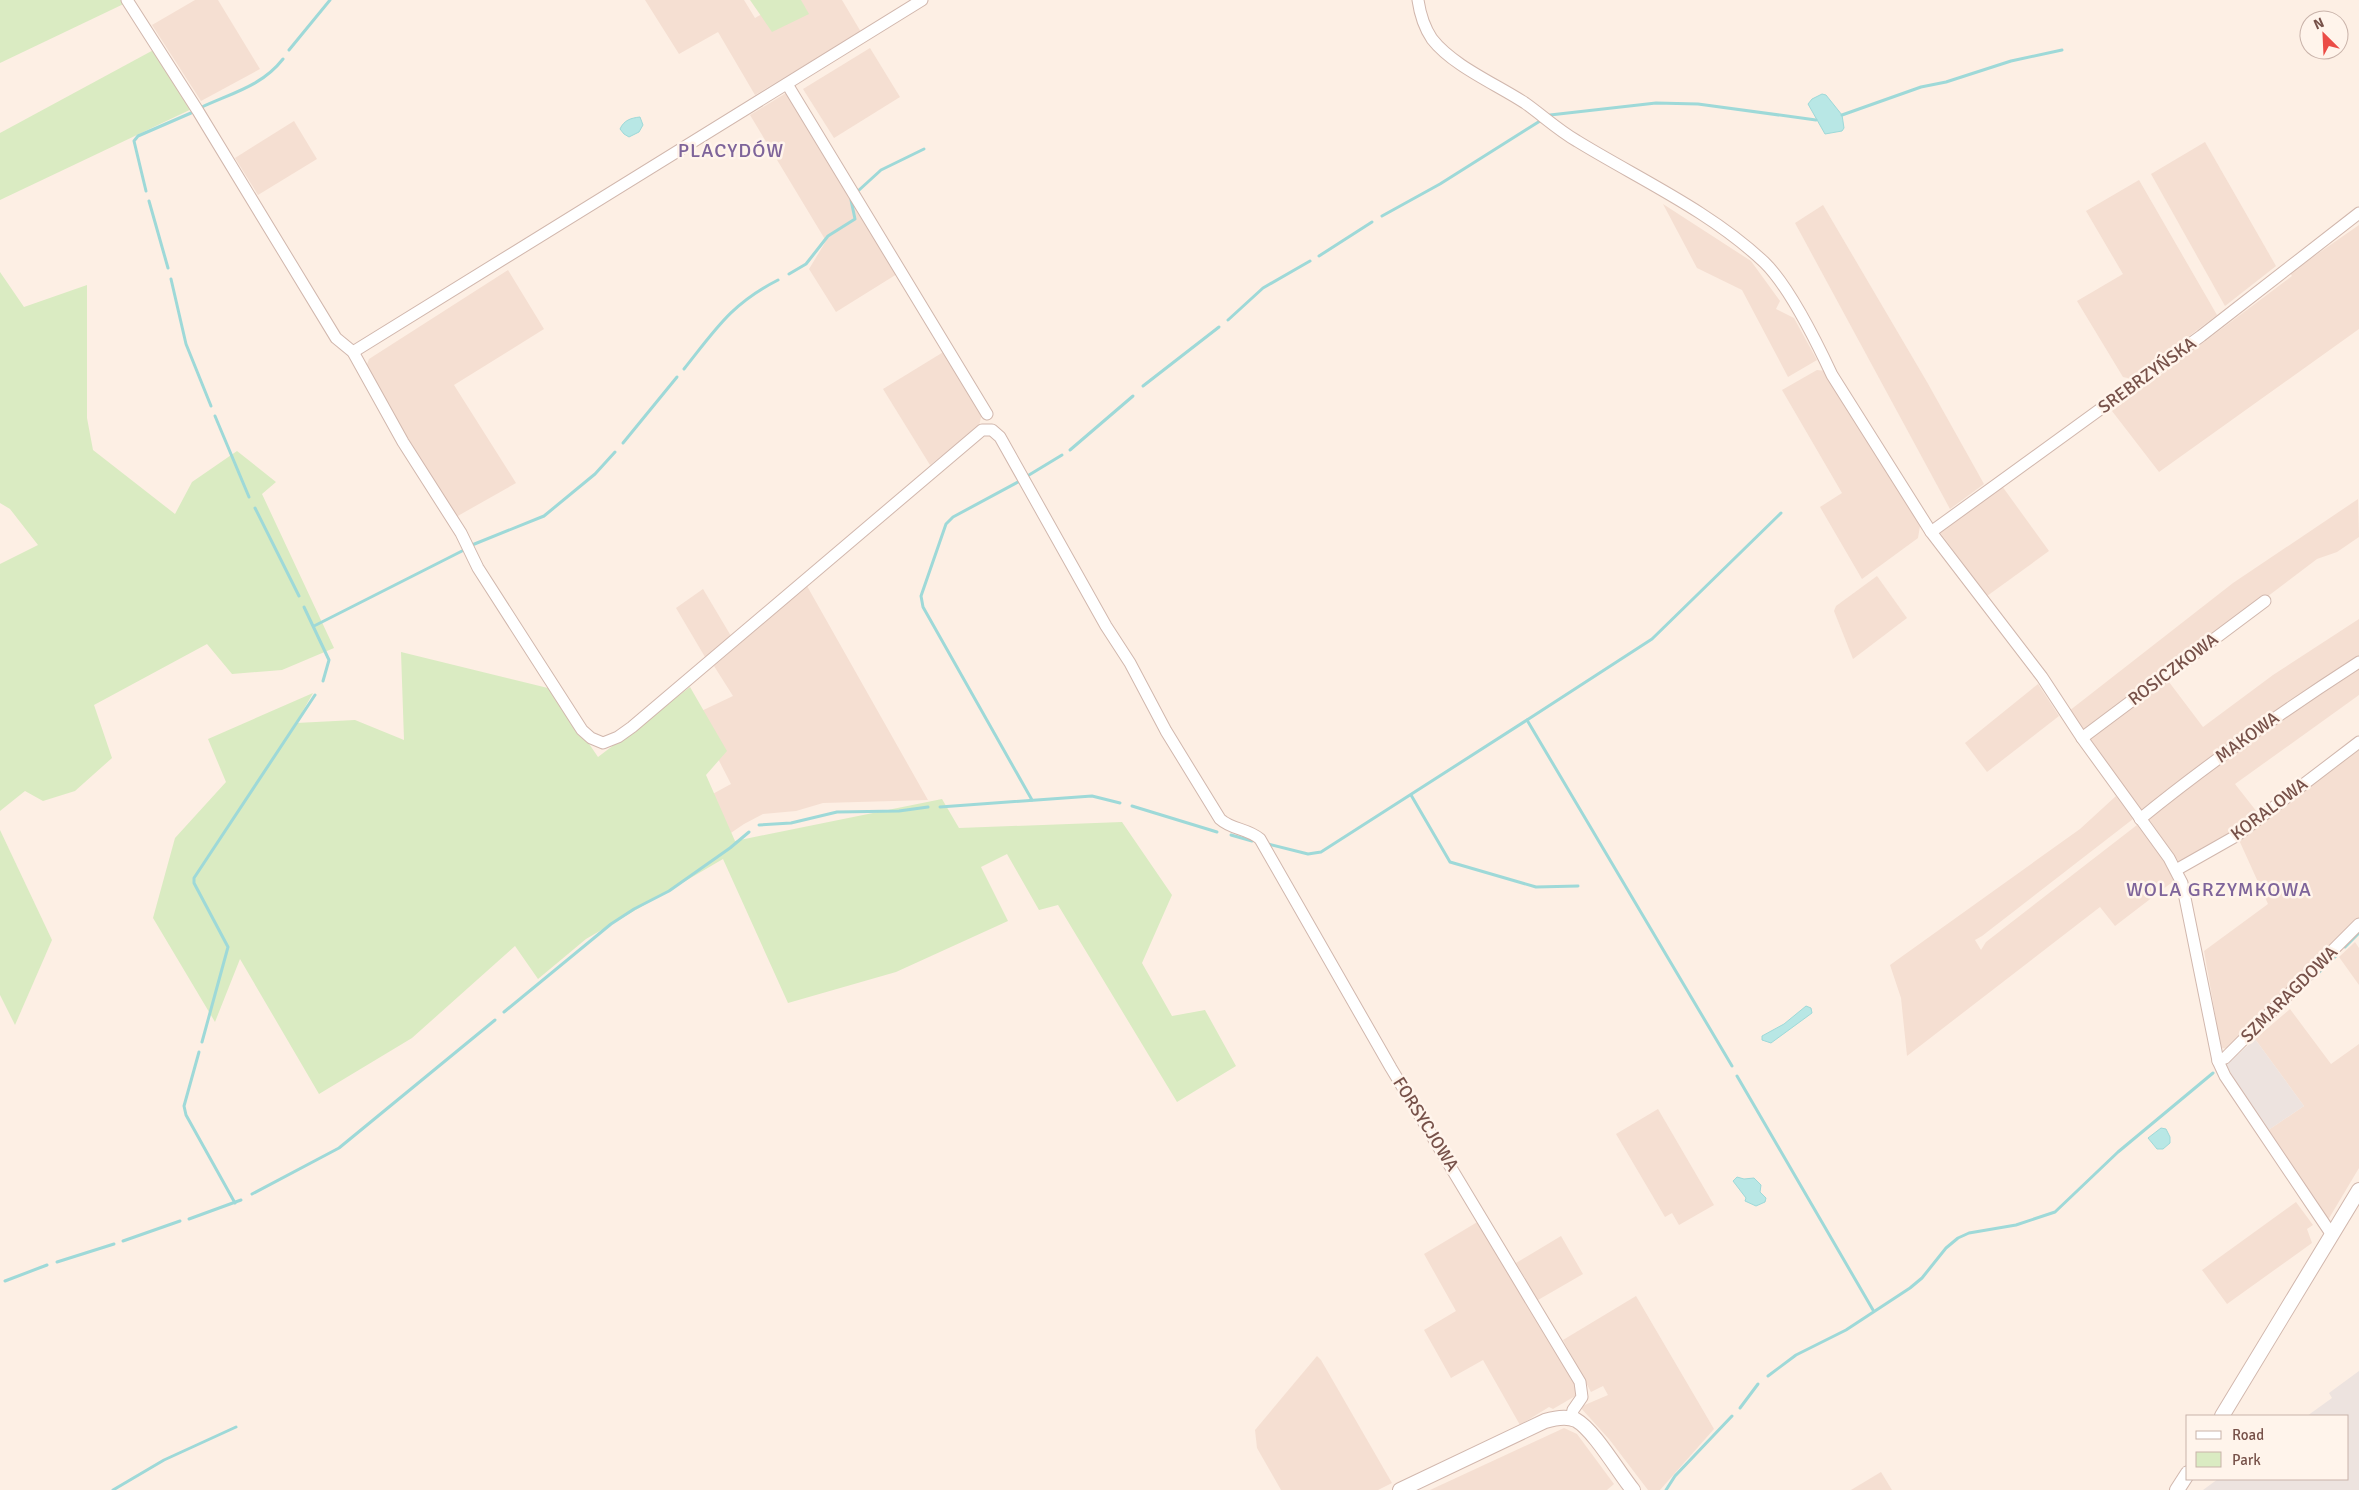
<svg xmlns="http://www.w3.org/2000/svg" width="2359" height="1490" font-family="Signika,sans-serif">
	<rect width="100%" height="100%" fill="#fdefe4"/>
	<g fill="#f5dfd2">
		<path d="M195,0h23l42,69 -59,32 -49,-76z"/>
		<path d="M645,0h99l11,18 31,-18h56l19,32 -106,63 -37,-63 -39,22z"/>
		<path d="M870,48l30,49 -66,41 -31,-49z"/>
		<path d="M786,93l111,181 -61,38 -27,-43 17,-28 -76,-126z"/>
		<path d="M294,121l23,38 -59,36 -23,-37z"/>
		<path d="M2205,142l71,124 -51,40 -74,-132z"/>
		<path d="M2139,180l78,135 -85,64 -9,-2 -46,-76 46,-27 -37,-63z"/>
		<path d="M1663,204l88,57 29,40 -4,8 18,9 23,42 -29,17 -46,-87 -45,-22z"/>
		<path d="M1823,205l104,177 57,102 -34,25 -155,-286z"/>
		<path d="M2359,225v104l-200,143 -47,-61 180,-135 -2,-3z"/>
		<path d="M508,270l36,59 -90,56 62,98 -60,34 -91,-147 4,-11z"/>
		<path d="M945,351l37,62 -3,13 -49,39 -47,-76z"/>
		<path d="M1817,370l9,1 94,155 -2,12 -56,41 -42,-72 22,-14 -60,-103z"/>
		<path d="M2002,486l47,65 -62,45 -48,-65z"/>
		<path d="M2358,499l1,38 -22,15 -20,7 -231,175 -17,-23 164,-128z"/>
		<path d="M1877,576l30,42 -54,41 -19,-48 2,-5z"/>
		<path d="M807,586l121,214 -105,3 -27,8 -33,3 -19,10 -63,43 -20,-45 70,-38 -36,-70 38,-18 -19,-30z"/>
		<path d="M703,589l28,47 -26,21 -29,-49z"/>
		<path d="M2359,619v38l-139,93 -79,62 -54,-74 79,-60 37,49 70,-52z"/>
		<path d="M2359,666v29l-124,89 22,28 -52,39 -26,11 -30,-43v-3l68,-53 103,-71h4l28,-18 2,-5z"/>
		<path d="M2038,684l21,32 -72,56 -22,-29z"/>
		<path d="M2359,750v170l-131,129 -7,-1 -17,-97 64,-47 -29,-64z"/>
		<path d="M2116,796l17,23 -151,117 -7,4 6,10 5,-8 151,-117 27,36 11,19 -60,46 -15,-19 -193,149 -6,-58 -11,-33 190,-136z"/>
		<path d="M2355,942l4,6v37l-20,-28z"/>
		<path d="M2290,1009l41,55 28,-20v124l-31,52 -61,-89 37,-25 -49,-67z"/>
		<path d="M1658,1109l56,96 -35,20 -7,-12 -7,4 -49,-83z"/>
		<path d="M2296,1202l17,23 -6,4 5,14 -85,61 -25,-34z"/>
		<path d="M1479,1221l97,163 1,11 -24,14 -4,-2 -29,18 -37,-65 -32,18 -27,-48 32,-19 -32,-57z"/>
		<path d="M1561,1236l22,38 -45,26 -22,-37z"/>
		<path d="M1636,1296l78,133 -54,61h-12l-39,-51 -29,-32 28,-12 -5,-9 -12,6 -28,-52z"/>
		<path d="M1317,1356l4,4 71,123 -14,7h-97l-24,-42 -2,-18z"/>
		<path d="M1564,1428l13,6 37,50 -7,6h-177z"/>
		<path d="M1881,1472l11,18h-41z"/>
	</g>
	<g fill="#ede3df">
		<path d="M2255,1039l49,67 -37,25 -41,-66z"/>
		<path d="M2359,1371v119h-156l15,-11h130v-63h-41l25,-18 -3,-5z"/>
	</g>
	<g fill="#daebc2">
		<path d="M0,0h132l-132,63z"/>
		<path d="M750,0h51l8,14 -37,18z"/>
		<path d="M159,47l39,59 -198,94v-67z"/>
		<path d="M0,272l24,35 63,-22v133l6,32 82,64 17,-32 45,-31 39,31 -14,12 72,154 -52,22 -50,4 -25,-30 -113,61 18,53 -37,33 -32,10 -18,-10 -25,20v-247l38,-19 -28,-36 -10,-6z"/>
		<path d="M401,652l151,37 46,68 92,-70 37,64 -21,24 29,66 207,-42 17,29 163,-6 50,73 -30,68 30,53 33,-6 31,56 -59,36 -119,-197 -19,5 -32,-56 -26,13 27,54 -112,51 -108,31 -65,-144 -137,80 -48,40 -23,-33 -103,92 -93,56 -79,-135 -25,63 -62,-104 22,-80 51,-56 -18,-43 105,-46 -17,30 59,-3 49,20z"/>
		<path d="M0,830l52,110 -37,85 -15,-30z"/>
	</g>
	<g fill="#b8e7e5" stroke="#9ed9d8">
		<path d="M1822,94l4,1 16,20 2,13 -2,3 -17,3 -17,-30 4,-5z"/>
		<path d="M640,117l3,8 -4,7 -10,5 -5,-3 -4,-5c4,-9 11,-11 20,-12z"/>
		<path d="M1806,1006l5,2 1,5 -41,30 -9,-3v-4l22,-12z"/>
		<path d="M2161,1128l5,1 4,8v6l-7,6h-6l-9,-11z"/>
		<path d="M1737,1177l7,2 10,-1 7,7 -1,7 6,6 -1,4 -9,4 -11,-5 1,-3 -13,-17z"/>
	</g>
	<g fill="none" stroke-linecap="round" stroke-linejoin="round">
		<g stroke="#9ed9d8" stroke-width="3">
			<path d="M289,50l41,-50"/>
			<path d="M202,107c30,-14 60,-21 81,-48"/>
			<path d="M1550,115l106,-12 42,1 118,16"/>
			<path d="M1842,115l79,-28 25,-5 65,-21 51,-11"/>
			<path d="M146,191l-12,-50 4,-5 53,-23"/>
			<path d="M858,191l23,-21 43,-21"/>
			<path d="M149,201l19,67"/>
			<path d="M1382,216l58,-32 100,-63"/>
			<path d="M1319,256l53,-34"/>
			<path d="M789,274l17,-10 22,-28 27,-17 -4,-19"/>
			<path d="M171,279l15,65 25,62"/>
			<path d="M1228,320l35,-32 47,-27"/>
			<path d="M684,369c32,-40 47,-65 94,-89"/>
			<path d="M1143,386l76,-59"/>
			<path d="M215,416l34,81"/>
			<path d="M623,443l54,-66"/>
			<path d="M1070,450l63,-54"/>
			<path d="M1029,475l33,-20"/>
			<path d="M1020,481l-67,36 -7,7 -25,72 2,11 109,193"/>
			<path d="M255,508l44,88"/>
			<path d="M472,545l72,-29 51,-42 20,-22"/>
			<path d="M304,607l25,53 -6,21"/>
			<path d="M314,626l148,-75"/>
			<path d="M1411,795l39,67 86,25 42,-1"/>
			<path d="M1132,806l85,26"/>
			<path d="M940,807l152,-11 28,7"/>
			<path d="M759,825l32,-2 46,-11 62,-1 29,-4"/>
			<path d="M1231,835l21,6"/>
			<path d="M1268,844l40,10 13,-2 206,-132"/>
			<path d="M2345,947l14,-14"/>
			<path d="M2313,978l23,-22"/>
			<path d="M504,1012l107,-88 23,-15 35,-18 61,-43 19,-16"/>
			<path d="M202,1042l26,-95 -34,-64v-5l121,-183"/>
			<path d="M199,1052l-15,54 2,9 49,88"/>
			<path d="M1732,1066l-205,-346 125,-81 129,-126"/>
			<path d="M1737,1076l136,234"/>
			<path d="M252,1194l87,-46 156,-128"/>
			<path d="M189,1219l52,-19"/>
			<path d="M123,1241l57,-20"/>
			<path d="M57,1262l57,-18"/>
			<path d="M5,1281l42,-16"/>
			<path d="M1768,1376l28,-21 50,-25 64,-42 12,-10 24,-30 12,-10 11,-5 47,-8 39,-13 63,-60 95,-79"/>
			<path d="M1740,1408l18,-24"/>
			<path d="M113,1490l51,-30 72,-33"/>
			<path d="M1666,1490l9,-14 57,-60"/>
		</g>
		<g stroke="#d1b7ad" stroke-width="13">
			<g id="minor">
				<path d="M127,0l71,111 138,227 17,14 50,90 58,91 17,35 104,162 9,8 12,5 15,-6 14,-10 350,-297h10l8,7 106,189 24,37 36,68 54,88c12,11 27,9 40,20l131,229 189,314 2,15 -9,13 -2,9"/>
				<path d="M1418,0c2,14 6,27 14,39 21,27 64,45 93,64 17,12 33,27 52,38 62,38 133,70 187,121 25,24 53,81 68,113l99,157 111,145 40,61 87,120 13,25 36,178 7,15 107,159"/>
				<path d="M787,84l200,330"/>
				<path d="M353,352l569,-352"/>
				<path d="M1931,532l270,-196 158,-123"/>
				<path d="M2082,738l183,-137"/>
				<path d="M2140,819c70,-57 143,-108 219,-157"/>
				<path d="M2176,870l60,-34 123,-94"/>
				<path d="M2218,1061l7,-3 134,-134"/>
			</g>
		</g>
		<g stroke="#d1b7ad" stroke-width="16">
			<g id="tertiary">
				<path d="M2222,1416l137,-226"/>
				<path d="M1400,1490l145,-69c10,-3 22,-5 31,-1 18,10 43,53 57,70"/>
				<path d="M2177,1490l11,-17"/>
			</g>
		</g>
		<use href="#minor" stroke="#fff" stroke-width="11"/>
		<use href="#tertiary" stroke="#fff" stroke-width="14"/>
	</g>
	<g text-anchor="middle" dominant-baseline="central" stroke-width="5" stroke-linejoin="round" paint-order="stroke">
		<g font-size="18" fill="#775149" stroke="#fff4eb">
			<text transform="translate(2147 375) rotate(-36)">SREBRZYŃSKA</text>
			<text transform="translate(2173 669) rotate(-37)">ROSICZKOWA</text>
			<text transform="translate(2247 737) rotate(-36)">MAKOWA</text>
			<text transform="translate(2269 809) rotate(-37)">KORALOWA</text>
			<text transform="translate(2289 994) rotate(-45)">SZMARAGDOWA</text>
			<text transform="translate(1426 1124) rotate(58)">FORSYCJOWA</text>
		</g>
		<g font-size="20" letter-spacing="1" fill="#7e649a" stroke="#fff4eb">
			<text x="731" y="150">PLACYDÓW</text>
			<text x="2219" y="889">WOLA GRZYMKOWA</text>
		</g>
	</g>
	<rect x="2186" y="1415" width="162" height="65" fill="#fff4eb" stroke="#c9b3aa"/>
	<rect x="2196" y="1431" width="25" height="8" fill="#ffffff" stroke="#c9b3aa"/>
	<text x="2232" y="1440" font-size="15" fill="#775149">Road</text>
	<rect x="2196" y="1452" width="25" height="15" fill="#daebc2" stroke="#c9b3aa"/>
	<text x="2232" y="1465" font-size="15" fill="#775149">Park</text>
	<g transform="translate(2324 35) rotate(336)"><circle r="24" fill="#fff4eb" stroke="#c9b3aa"/>
	<path d="M0-4L9 19L0 12L-9 19Z" fill="#eb4c46"/>
	<text y="-8" font-size="14" font-weight="bold" text-anchor="middle" fill="#775149">N</text>
	</g>
</svg>
